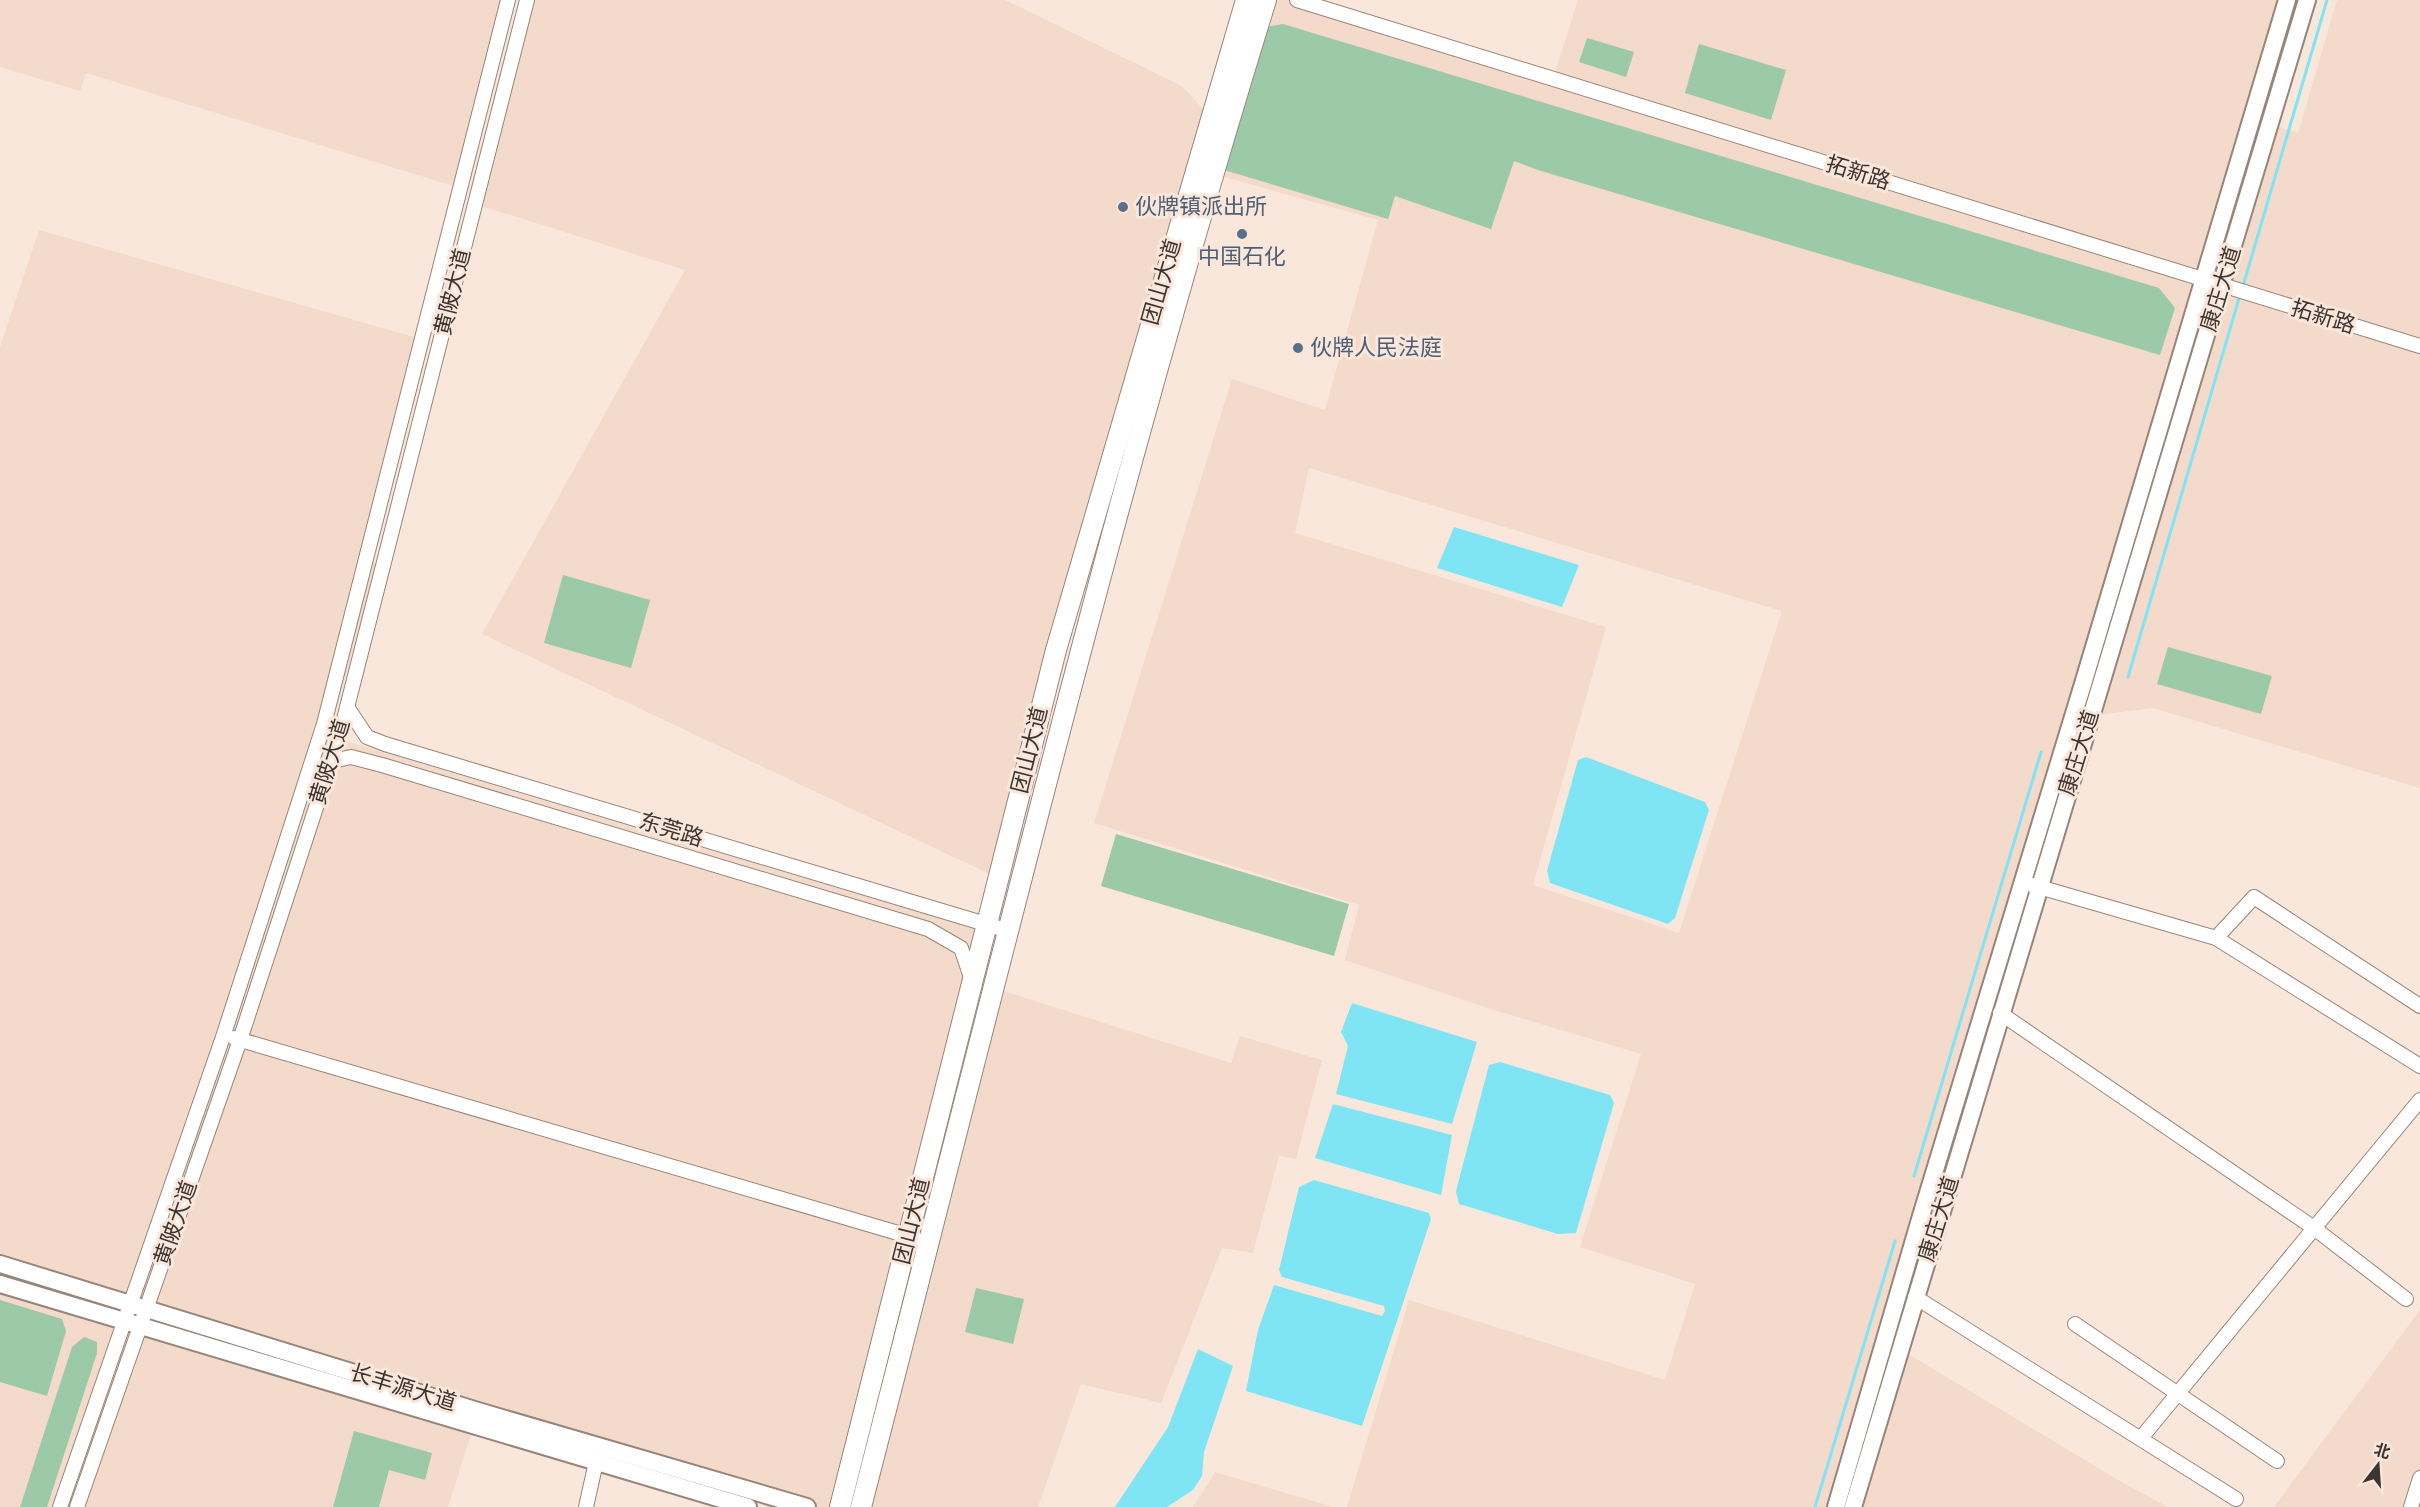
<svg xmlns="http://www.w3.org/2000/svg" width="2420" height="1507" font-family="Karla,'Noto Sans SC',sans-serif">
	<rect width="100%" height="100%" fill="#fae7dc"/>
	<g fill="#f3daca" fill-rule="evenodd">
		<path d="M0,0h508l-48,188 -374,-115 -6,18 -80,-24z"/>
		<path d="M527,0h478l177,86 28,31 -212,761 -516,-244 203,-364 -210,-66z"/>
		<path d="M1266,0h31l256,79 25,-79h709l-451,1507h-489l62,-207 256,80 30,-96 -115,-37 61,-193 -144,-43 -152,-51 14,-55 -265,-82 138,-444 93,31 53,-190 -164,-46zM1309,468l473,143 -103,322 -146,-48 73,-258 -311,-94z"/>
		<path d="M2337,0h83v788l-267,-80 -63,8 180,-592 28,9z"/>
		<path d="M39,230l382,109 -56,222 12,3 -48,172 656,196 -145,575h-33l-329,-95 -30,95h-448v-1160z"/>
		<path d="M994,988l237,75 9,-27 82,24 -26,99 -17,-3 -26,97 -31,-5 -61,155 -80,-19 -43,123h-177z"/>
		<path d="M2420,1310v197h-146z"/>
		<path d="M1900,1349l225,135 43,23h-315z"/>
		<path d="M1215,1472l118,35h-140z"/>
	</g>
	<g fill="#9cc9a7">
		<path d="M1283,24l876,264 16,20 -15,47 -622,-185 -24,-9 -23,68 -96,-33 -7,23 -164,-49 42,-143z"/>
		<path d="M1587,38l47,14 -8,25 -47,-15z"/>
		<path d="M1699,44l87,26 -15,50 -86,-27z"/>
		<path d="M563,575l87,25 -19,68 -87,-25z"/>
		<path d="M2168,647l104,29 -11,38 -104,-30z"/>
		<path d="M1116,834l233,70 -15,52 -233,-70z"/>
		<path d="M976,1288l48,11 -11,45 -48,-12z"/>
		<path d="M0,1300l62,19 4,12 -19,65 -47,-14z"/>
		<path d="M84,1337l13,5v11l-50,154h-27l52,-160z"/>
		<path d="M354,1431l78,22 -7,27 -36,-10 -10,37h-46z"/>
	</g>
	<g fill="#7fe5f4">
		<path d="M1454,527l125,38 -17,42 -125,-39z"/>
		<path d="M1586,757l119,45 4,8 -34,108 -7,6 -118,-41 -3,-12 31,-111z"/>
		<path d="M1352,1003l125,39 -25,82 -116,-30 12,-48 -7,-14z"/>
		<path d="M1500,1062l110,33 4,8 -38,130 -18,1 -99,-30 -3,-13 33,-126z"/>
		<path d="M1333,1104l119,31 -11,60 -126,-37z"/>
		<path d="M1314,1180l115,33 2,6 -69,207 -116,-35 12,-61 16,-45 108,31 3,-5 -1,-5 -102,-29 -3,-7 20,-83z"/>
		<path d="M1198,1349l35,17 -29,86 -2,24 -9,14 -26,17h-52l53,-80z"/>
	</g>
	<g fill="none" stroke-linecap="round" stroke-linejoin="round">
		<g stroke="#7fe5f4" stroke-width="3">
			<path d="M2243,286l84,-286"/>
			<path d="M2128,677l112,-382"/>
			<path d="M1914,1176l127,-424"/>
			<path d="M1815,1507l80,-266"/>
		</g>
		<g stroke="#96857a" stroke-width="16">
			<g id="minor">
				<path d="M1297,0l1123,346"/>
				<path d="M347,707l20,30 18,7 624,187"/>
				<path d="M332,761l19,-4 31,8 546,164 33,19 11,32"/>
				<path d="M2032,885l184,53 204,128"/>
				<path d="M2216,938l38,-41 166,109"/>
				<path d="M2000,1013l314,215 92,71"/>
				<path d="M234,1038l681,200"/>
				<path d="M1915,1297l321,202"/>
				<path d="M2075,1324l202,137"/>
				<path d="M2141,1438l279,-338"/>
				<path d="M60,1507l164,-473 100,-310 184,-724"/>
				<path d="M77,1507l163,-467 101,-309 186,-731"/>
				<path d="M586,1507l10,-45"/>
				<path d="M2411,1507l9,-29"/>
			</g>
		</g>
		<g stroke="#96857a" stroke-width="20">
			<g id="major">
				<path d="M0,1264l478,147 329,96"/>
				<path d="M0,1284l748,223"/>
				<path d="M1836,1507l85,-291 162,-532 204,-684"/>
				<path d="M1853,1507l454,-1507"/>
			</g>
		</g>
		<g stroke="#96857a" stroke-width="22">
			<g id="highway">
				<path d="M840,1507l216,-857 190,-650"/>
				<path d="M861,1507c130,-503 251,-1010 405,-1507"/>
			</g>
		</g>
		<use href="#minor" stroke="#fff" stroke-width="14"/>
		<use href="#major" stroke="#fff" stroke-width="16"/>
		<use href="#highway" stroke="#fff" stroke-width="20"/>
	</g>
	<g fill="#5c6f8a" stroke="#fae7dc" stroke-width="2">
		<circle cx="1123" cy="207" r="6"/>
		<circle cx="1242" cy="234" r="6"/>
		<circle cx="1298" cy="348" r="6"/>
	</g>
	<g text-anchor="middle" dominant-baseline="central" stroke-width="6" stroke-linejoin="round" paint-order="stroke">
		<g font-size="22" fill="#3c3430" stroke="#fae7dc">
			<text transform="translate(1858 173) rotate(17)">拓新路</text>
			<text transform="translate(1162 282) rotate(-74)">团山大道</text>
			<text transform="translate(2221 289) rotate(-73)">康庄大道</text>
			<text transform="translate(453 292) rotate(-76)">黄陂大道</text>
			<text transform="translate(2323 317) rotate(17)">拓新路</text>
			<text transform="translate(1030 750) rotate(-76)">团山大道</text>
			<text transform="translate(2079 753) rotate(-73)">康庄大道</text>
			<text transform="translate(330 762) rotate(-73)">黄陂大道</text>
			<text transform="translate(671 830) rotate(17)">东莞路</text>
			<text transform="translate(1939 1219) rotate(-73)">康庄大道</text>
			<text transform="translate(912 1221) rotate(-76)">团山大道</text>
			<text transform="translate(176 1223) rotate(-71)">黄陂大道</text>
			<text transform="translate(403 1388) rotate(17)">长丰源大道</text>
		</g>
		<g font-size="22" fill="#4e5e75" stroke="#fae7dc" text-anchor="start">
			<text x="1135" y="207">伙牌镇派出所</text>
			<text x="1242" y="257" text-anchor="middle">中国石化</text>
			<text x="1310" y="348">伙牌人民法庭</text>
		</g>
	</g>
	<g transform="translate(2378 1465) rotate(17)" stroke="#fae7dc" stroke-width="4.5" paint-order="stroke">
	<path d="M0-4.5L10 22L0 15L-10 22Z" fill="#3c3430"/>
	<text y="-9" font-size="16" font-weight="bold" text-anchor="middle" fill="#3c3430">北</text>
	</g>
</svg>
